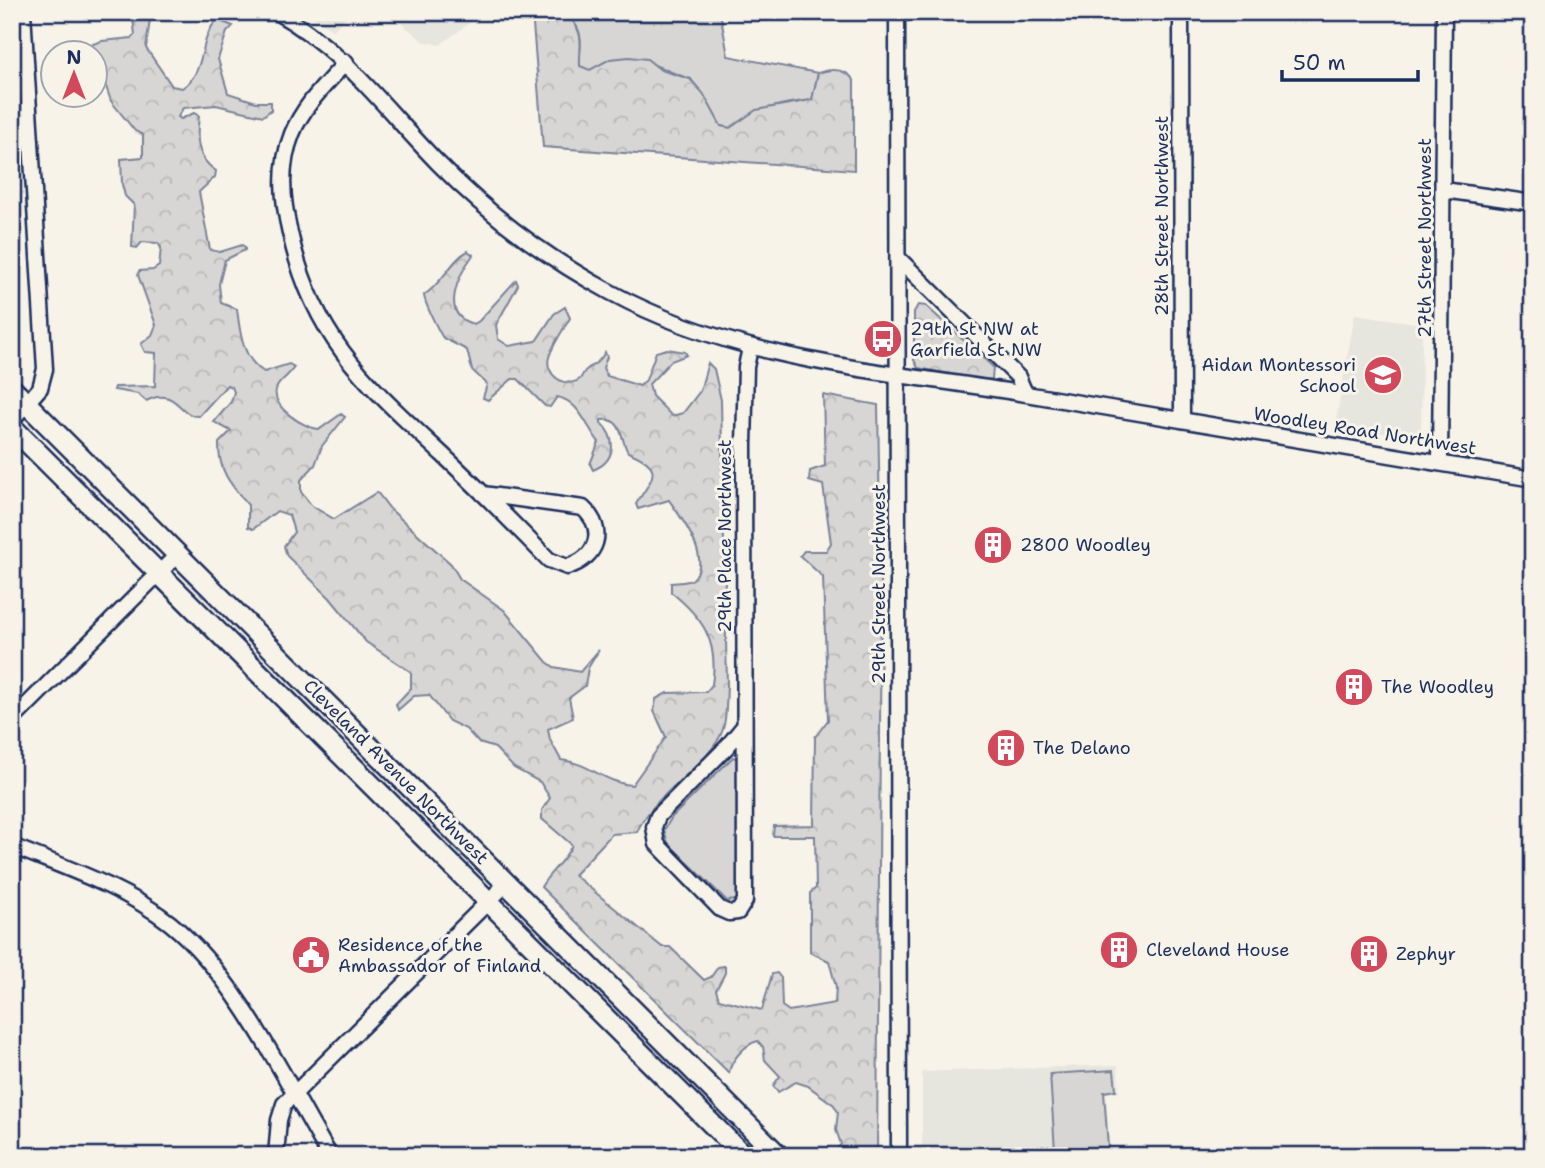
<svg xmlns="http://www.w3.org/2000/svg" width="1545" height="1168" font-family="'Shantell Sans',sans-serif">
	<defs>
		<pattern id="forest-crowns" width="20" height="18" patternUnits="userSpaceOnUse" patternTransform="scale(1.75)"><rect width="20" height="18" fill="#d7d6d4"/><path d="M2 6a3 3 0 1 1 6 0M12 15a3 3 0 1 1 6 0" fill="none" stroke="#b8b8b8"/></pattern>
	</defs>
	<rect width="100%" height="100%" fill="#f7f3e8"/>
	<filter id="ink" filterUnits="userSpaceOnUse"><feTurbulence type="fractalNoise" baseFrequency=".0143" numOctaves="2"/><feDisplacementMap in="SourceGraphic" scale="14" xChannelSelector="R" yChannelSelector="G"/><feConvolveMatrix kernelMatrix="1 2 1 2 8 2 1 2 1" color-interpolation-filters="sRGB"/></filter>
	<g filter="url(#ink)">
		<g fill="#e6e5de">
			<path d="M308,12h42l-17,19z"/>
			<path d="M388,12h96l-44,33 -17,-4z"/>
			<path d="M1355,314l67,10 -1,115 -86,-13z"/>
			<path d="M1118,1065l1,27 -13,1 4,63h-188v-84z"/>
		</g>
		<g fill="#d7d6d4" stroke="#798299" stroke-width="2">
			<path d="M575,12h145l8,44 90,17 -6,27c-35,4 -52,8 -82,28l-9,-2 -30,-47c-42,-13 -57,-33 -101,-8l-11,-5c1,-19 6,-31 -7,-46z"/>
			<path d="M733,757l5,2v136l-2,5 -9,1 -59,-58 -4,-13 8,-13z"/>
			<path d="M1114,1070l2,20 -12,2 4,56 -53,3 -5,-77z"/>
		</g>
		<g fill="url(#forest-crowns)" stroke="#798299" stroke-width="2">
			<path d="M123,12h28l-5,36 26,38 10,2c25,-16 16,-49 35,-68l16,6 -6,6 -9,27 10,34 28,9h15v8l-8,6 -47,-11 -33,3 -5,9 3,2 13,-6 5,3c-3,23 -3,42 17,55l-1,6 -16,15 11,58 10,2 22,-7 3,2v3l-20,10 -6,24 2,19 16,6c3,23 5,50 27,63l25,-8 5,3c-4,8 -14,13 -17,20 -9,19 28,42 43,42l21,-15 4,3 -23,29 -7,19 -14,15v12l11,14 22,13 43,-27 13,17 61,55 9,15 44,31 43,52 7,5 26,5 19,-22 -11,18 -3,18 -16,12 4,20 -25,11 2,11 11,20c26,2 44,23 71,25l34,-48 -12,-26 2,-12 11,-6 39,-1 6,-7c7,-44 -9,-67 -41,-93v-9c6,-1 17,0 22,-4 20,-20 -13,-63 -24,-79l-31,9 -2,-5c18,-28 29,-37 -8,-52 -8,-12 -4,-35 -27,-32v3c16,16 15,38 -8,47l-3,-6 9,-22c-13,-16 -20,-41 -42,-45l-7,10 -5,-1 -27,-27h-6l-24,21 -5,-2 4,-14 -15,-14 -5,-20 -24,-12c-5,-8 -19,-36 -19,-43 18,-11 28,-36 44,-44l5,4c-14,19 -35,61 1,69l5,-3 37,-41 2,5 -22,40 2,14 11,7 27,-5 18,-27 11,-7 5,11c-7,12 -17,26 -21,39 -5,17 16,33 31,22 2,-2 3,-7 6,-9 9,-7 13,-7 19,-18l2,5 -4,11 4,8 33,10 6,-6 10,-28 11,-3 18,3 2,3 -16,6 -22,23 3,12 20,20 11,-3 17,-22 8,-28 6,6 7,31 6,286c-1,14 0,30 -4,43 -10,34 -70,64 -86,103l-25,2 -38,41 88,72h8l34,33 7,-3 7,-10 7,-1v7l-9,17 3,9 43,11 10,-36 5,-1 4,5 1,28 7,5 46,-8 1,-16 -7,-26 -19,-9v-59l6,-5 -1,-52h-42l1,-10 40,-1 1,-88 13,-17 -5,-143 -23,-21 4,-5h22l5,-8 -8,-58 -14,-4 1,-10 15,-5 -2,-71 55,10 3,180 -4,571h-45l9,-12 -5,-14 2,-18 -4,-7 -26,-19 -12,-4 -18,10 -5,-6 7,-10 -15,-16 -2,-13 -5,-6c-13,3 -27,19 -29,32l-188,-186c9,-16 23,-25 31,-42l-30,-26v-9l8,-12 -10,-16 -26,-14 -19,-20 -16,-5 -13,-14 -17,-8 -20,-26 -15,1 -16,14 -2,-6 15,-16v-16l-45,-30 -36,-44 -43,-42 -3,-10 10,-14 -5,-17 -12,-4 -24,18 -5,-2v-22c-17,-20 -30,-34 -29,-62l12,-12 -17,-9 17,-20 3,-10 -2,-5 -5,-2 -28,31c-20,2 -22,-31 -53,-15l-8,-7 -24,-4 1,-3 40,-1 1,-33 -11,-1 -4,-8 11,-9 4,-10 -18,-50 1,-4 14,-1 6,-4 2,-18 -3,-5 -16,-1 -5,6 -5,-1 2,-42 -9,-9 -3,-12 -1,-25 22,-2v-22l-8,-4 -24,-30 -17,-49 -19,-2 27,-9 30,-3 3,-4 -2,-15z"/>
			<path d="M532,12h43l-3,8c13,16 7,27 8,46l10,4 20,-11 19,-2 18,2 14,11 29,9 13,14 18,33 9,2 26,-18 56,-10 6,-27c14,-5 27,-5 36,7v90l-311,-23z"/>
			<path d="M918,305l8,1 67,61 -1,12 -8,1 -66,-12 -4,-8v-48z"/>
			<path d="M1108,1148v8l-52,-1 -1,-4z"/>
		</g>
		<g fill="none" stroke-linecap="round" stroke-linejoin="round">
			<g stroke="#1b2f5e" stroke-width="19">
				<g id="street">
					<path d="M276,12c68,38 109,97 162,151 50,51 109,95 172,129 131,71 272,78 416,102 169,27 338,56 507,85"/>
					<path d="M897,12l2,1144"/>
					<path d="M1181,12l1,408"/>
					<path d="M346,62c-21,23 -42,43 -54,72 -13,33 -10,65 -2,99 23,106 78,152 153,222 36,34 71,69 106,105l18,7c30,-9 40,-37 16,-59l-100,-14"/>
					<path d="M1444,190l89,13"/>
					<path d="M898,258l120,119 7,16"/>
					<path d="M12,420l28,-32 5,-19 -22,-357"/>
					<path d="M1440,463l4,-451"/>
					<path d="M12,720l166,-166"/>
					<path d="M744,726l-18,22 -68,68 -4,11 3,17 63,65 9,4 9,-1 7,-11 -1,-457 2,-77 4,-19"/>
					<path d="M12,846c54,22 112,41 158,77 67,54 116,159 160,233"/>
					<path d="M12,1146l3,4"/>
					<path d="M276,1156l3,-36 5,-16 223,-221"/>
				</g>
			</g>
			<g stroke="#1b2f5e" stroke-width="24">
				<g id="secondary">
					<path d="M12,389l767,767"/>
					<path d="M12,427l732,729"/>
				</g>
			</g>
			<use href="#street" stroke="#f7f3e8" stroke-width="14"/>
			<use href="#secondary" stroke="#f7f3e8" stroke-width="19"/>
		</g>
	</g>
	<defs>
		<g id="bus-disc" transform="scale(2.0125)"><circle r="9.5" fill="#d1495b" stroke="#f7f3e8"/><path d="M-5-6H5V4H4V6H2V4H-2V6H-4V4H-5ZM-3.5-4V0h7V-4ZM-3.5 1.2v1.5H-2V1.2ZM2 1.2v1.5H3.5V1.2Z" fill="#fff"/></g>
		<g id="school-disc" transform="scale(2.0125)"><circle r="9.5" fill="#d1495b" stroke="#f7f3e8"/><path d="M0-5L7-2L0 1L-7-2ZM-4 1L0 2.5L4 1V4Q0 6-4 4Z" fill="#fff"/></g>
		<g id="building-disc" transform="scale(2.0125)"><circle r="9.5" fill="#d1495b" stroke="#f7f3e8"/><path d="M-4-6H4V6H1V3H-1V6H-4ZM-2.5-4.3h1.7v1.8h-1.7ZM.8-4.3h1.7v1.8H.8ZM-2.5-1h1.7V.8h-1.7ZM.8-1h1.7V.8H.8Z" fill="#fff"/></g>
		<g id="civic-disc" transform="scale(2.0125)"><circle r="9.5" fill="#d1495b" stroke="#f7f3e8"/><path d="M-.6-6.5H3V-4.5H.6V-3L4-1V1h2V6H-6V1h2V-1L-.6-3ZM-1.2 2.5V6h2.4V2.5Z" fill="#fff"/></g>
	</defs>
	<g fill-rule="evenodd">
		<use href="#bus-disc" x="883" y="339"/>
		<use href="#school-disc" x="1383" y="375"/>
		<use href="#building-disc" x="993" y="545"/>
		<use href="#building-disc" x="1354" y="687"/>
		<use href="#building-disc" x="1006" y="748"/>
		<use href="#building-disc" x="1119" y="950"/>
		<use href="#building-disc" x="1369" y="954"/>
		<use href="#civic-disc" x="311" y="955"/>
	</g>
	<g text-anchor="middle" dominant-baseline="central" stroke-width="6" stroke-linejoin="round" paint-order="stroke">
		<g font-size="18" fill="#1b2f5e" stroke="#f7f3e8">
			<text transform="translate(1162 216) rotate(-90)">28th Street Northwest</text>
			<text transform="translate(1425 238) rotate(-90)">27th Street Northwest</text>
			<text transform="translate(1365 431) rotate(9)">Woodley Road Northwest</text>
			<text transform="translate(725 536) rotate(-90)">29th Place Northwest</text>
			<text transform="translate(879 584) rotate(-90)">29th Street Northwest</text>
			<text transform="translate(396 772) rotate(45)">Cleveland Avenue Northwest</text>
		</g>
		<g font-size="18" fill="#1b2f5e" stroke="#f7f3e8" text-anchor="start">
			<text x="910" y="329">29th St NW at<tspan x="910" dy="21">Garfield St NW</tspan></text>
			<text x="1356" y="365" text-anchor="end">Aidan Montessori<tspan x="1356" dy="21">School</tspan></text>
			<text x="1020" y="545">2800 Woodley</text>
			<text x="1381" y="687">The Woodley</text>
			<text x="1033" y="748">The Delano</text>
			<text x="338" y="945">Residence of the<tspan x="338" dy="21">Ambassador of Finland</tspan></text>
			<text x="1146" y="950">Cleveland House</text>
			<text x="1396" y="954">Zephyr</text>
		</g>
	</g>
	<rect width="1545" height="1168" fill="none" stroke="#f7f3e8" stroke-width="42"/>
	<rect x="21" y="21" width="1503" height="1126" fill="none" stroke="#1b2f5e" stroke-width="2.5" filter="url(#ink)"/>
	<g transform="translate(74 74)"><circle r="33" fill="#f7f3e8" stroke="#9fa5b1" stroke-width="2"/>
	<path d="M0-5L12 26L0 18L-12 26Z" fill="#d1495b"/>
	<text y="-10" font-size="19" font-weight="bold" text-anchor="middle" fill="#1b2f5e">N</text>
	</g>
	<path d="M1282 70v10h136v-10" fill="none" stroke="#1b2f5e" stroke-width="3.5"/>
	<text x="1293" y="70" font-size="21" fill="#1b2f5e" stroke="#f7f3e8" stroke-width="5" paint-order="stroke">50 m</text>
</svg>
